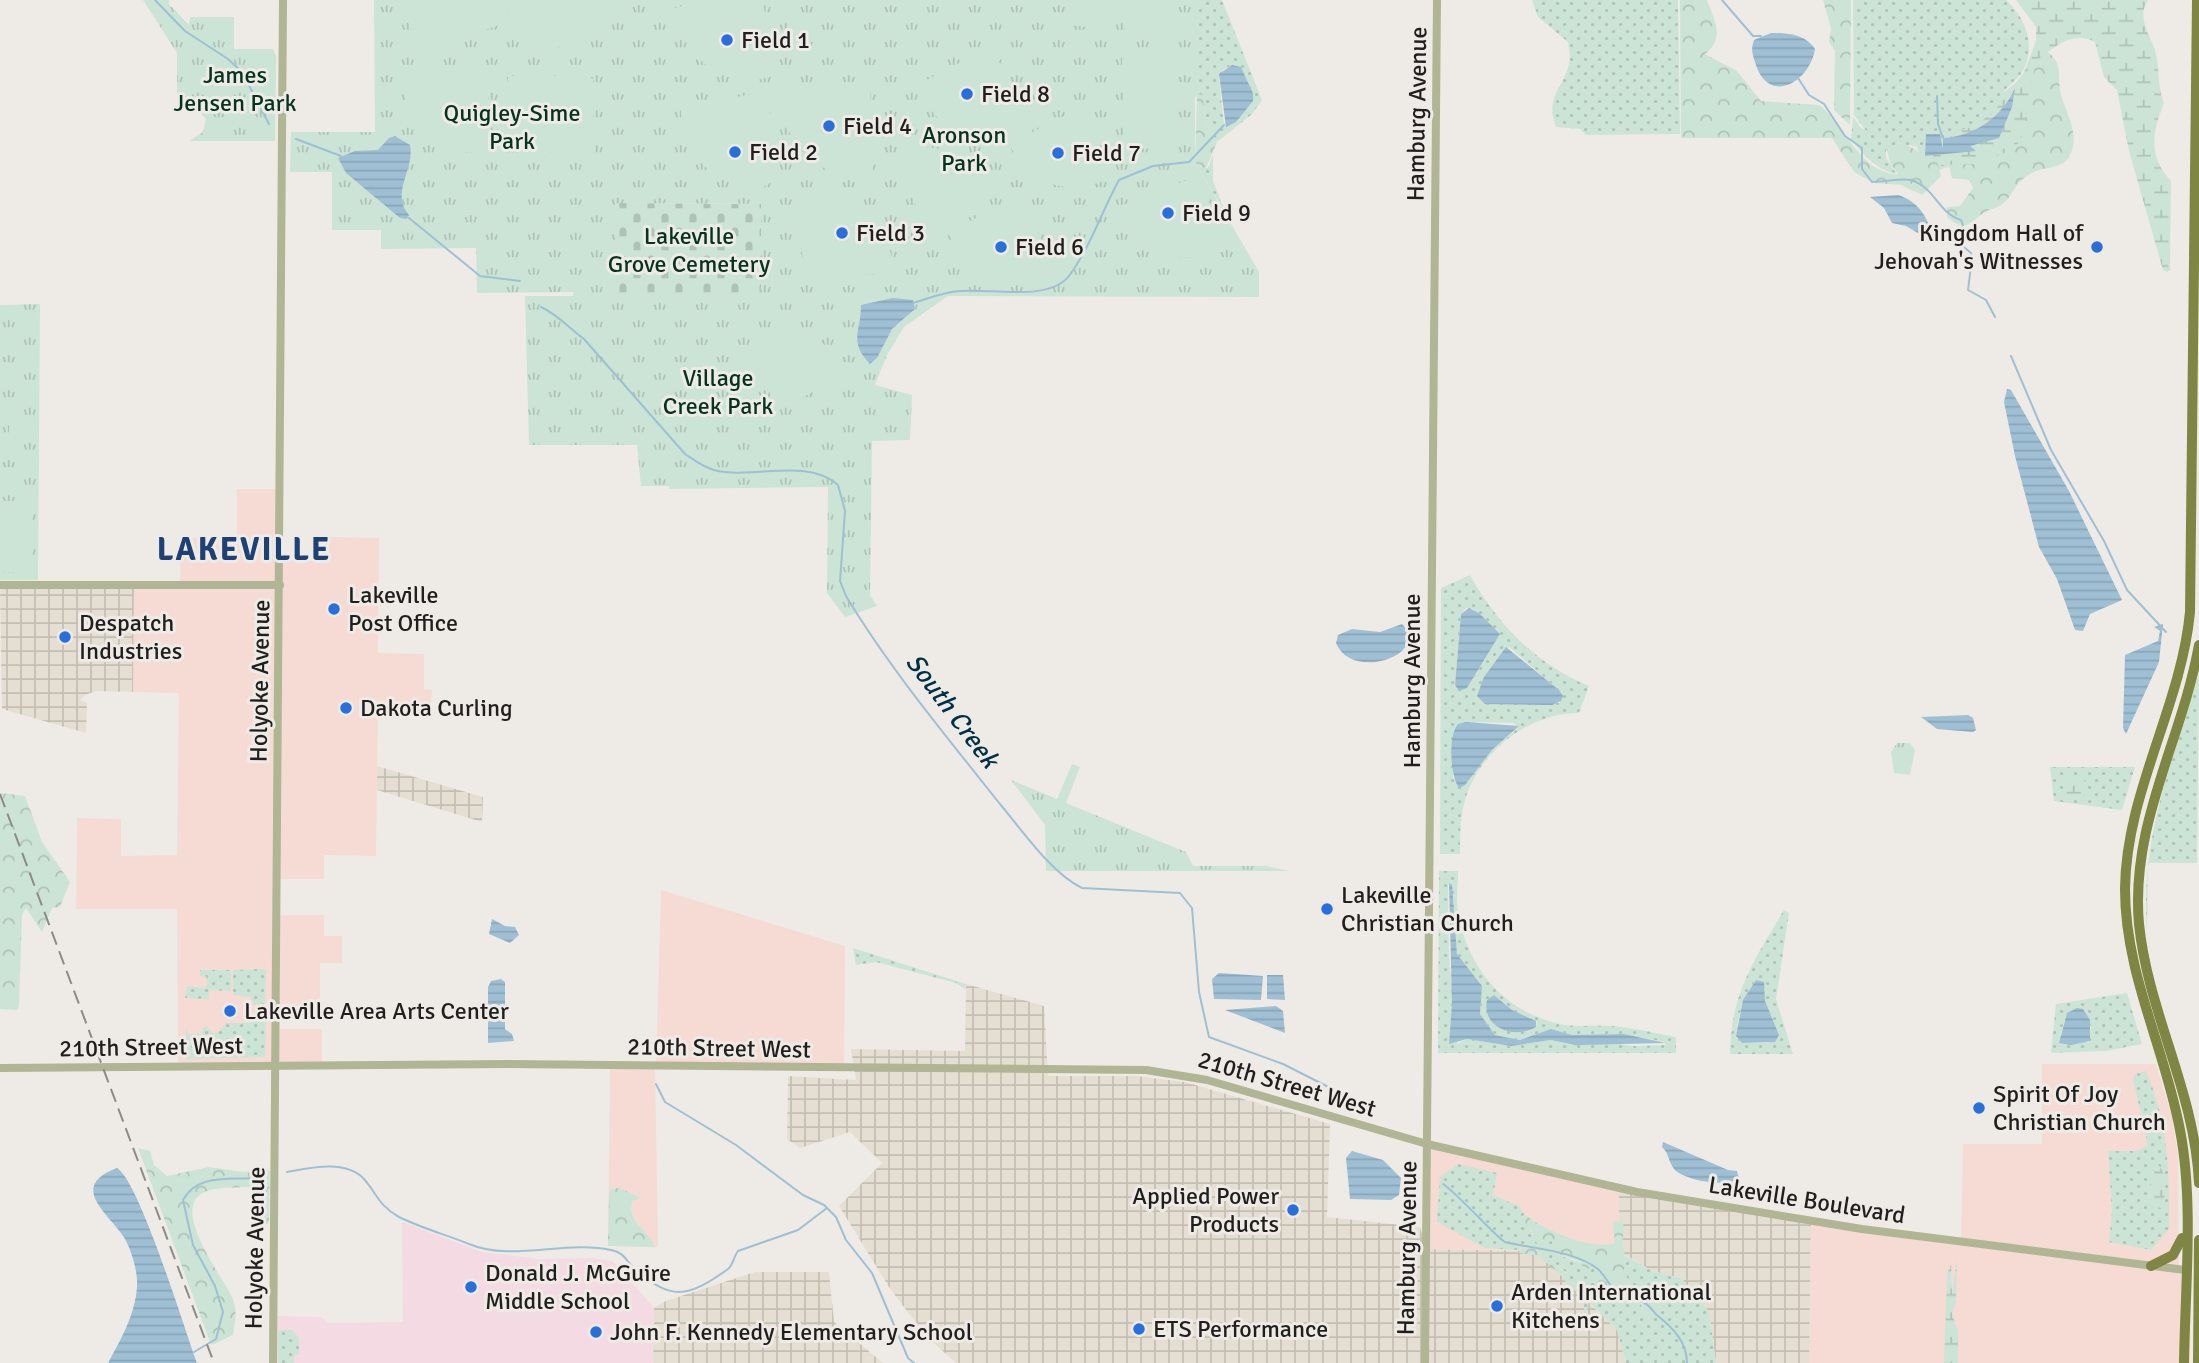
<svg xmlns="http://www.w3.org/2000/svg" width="2199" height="1363" font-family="Signika,sans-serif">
	<defs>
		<pattern id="industrial-grid" width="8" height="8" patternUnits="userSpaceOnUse" patternTransform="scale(1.75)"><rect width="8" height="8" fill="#e5ded2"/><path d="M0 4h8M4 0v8" fill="none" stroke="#c4beb4"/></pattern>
		<pattern id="grass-dots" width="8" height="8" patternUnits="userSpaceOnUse" patternTransform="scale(1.75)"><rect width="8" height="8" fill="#cbe4d5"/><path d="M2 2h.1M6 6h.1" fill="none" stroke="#aec3b6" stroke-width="1.8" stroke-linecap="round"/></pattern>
		<pattern id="forest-crowns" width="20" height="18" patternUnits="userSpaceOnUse" patternTransform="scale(1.75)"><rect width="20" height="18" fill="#cbe4d5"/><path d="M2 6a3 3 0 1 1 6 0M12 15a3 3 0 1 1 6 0" fill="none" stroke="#aec3b6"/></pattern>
		<pattern id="wetland-marsh" width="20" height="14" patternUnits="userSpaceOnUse" patternTransform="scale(1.75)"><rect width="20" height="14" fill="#cbe4d5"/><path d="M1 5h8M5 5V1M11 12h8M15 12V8" fill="none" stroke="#aec3b6"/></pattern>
		<pattern id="cemetery-stones" width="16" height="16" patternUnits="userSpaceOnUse" patternTransform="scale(1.75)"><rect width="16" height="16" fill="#cbe4d5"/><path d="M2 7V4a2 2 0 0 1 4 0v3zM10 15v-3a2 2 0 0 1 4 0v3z" fill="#aec3b6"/></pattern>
		<pattern id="park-tufts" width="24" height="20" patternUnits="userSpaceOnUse" patternTransform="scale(1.75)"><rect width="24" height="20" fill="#cbe4d5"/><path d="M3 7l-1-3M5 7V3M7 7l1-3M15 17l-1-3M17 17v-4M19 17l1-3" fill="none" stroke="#aec3b6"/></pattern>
		<pattern id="water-rules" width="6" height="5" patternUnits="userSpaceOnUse" patternTransform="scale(1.75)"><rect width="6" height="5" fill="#9fc0d4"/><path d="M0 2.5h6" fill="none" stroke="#89a5b6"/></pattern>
	</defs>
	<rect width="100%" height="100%" fill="#eeebe6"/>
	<g fill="#f5dbd4">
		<path d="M237,489h44v68h48l1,-20 49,1 -1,115 46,1v35l8,1 -1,14 -53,1 -2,151 -52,-1v24h-46v36h46v21h18v27h-22v50h-42l-1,16h45v36l-144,1 -1,-157h-101l1,-91 44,1v37l56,-1 2,-162 -46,-1 1,-107h46l1,-47 56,-1z"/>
		<path d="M661,890l184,56 -1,123 -188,-4z"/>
		<path d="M2042,1064h114l16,53 6,38 1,119 11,2v87h-381l2,-139 150,21 2,-101h79z"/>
		<path d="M610,1065l45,1 3,181 -50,-1z"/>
		<path d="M1427,1144l192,45v62l-193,-2z"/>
	</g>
	<g fill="url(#industrial-grid)">
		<path d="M0,585h134l-1,107 -37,-1 -11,4 -5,5 7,3 -1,30 -84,-24z"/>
		<path d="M377,766l106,31 -1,25 -105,-32z"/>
		<path d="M966,984l78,22 4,70h88l49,6 145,42 -3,93 93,10 6,22 110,2 81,79 9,33h-670l-32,-29 -35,-47 -50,-81 43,-43 -32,-31 -50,16 -13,-9 1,-63 68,4 -5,-31 114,2z"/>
		<path d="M1619,1189l192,32 -2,142h-93l-7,-51 -28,-34 -29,-7 -33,-20z"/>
		<path d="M755,1272h74l5,50 49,41h-230l1,-55 12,-7z"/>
	</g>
	<path fill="#f3dae3" d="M402,1222l80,30 58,7 54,-1 20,4 40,46 -1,55h-376v-47l44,1 9,6 73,-1z"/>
	<g fill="url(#grass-dots)" fill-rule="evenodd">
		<path d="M1195,0h27l40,100 -10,14 -35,28 -12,-21 -2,-26 -8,2zM1232,65l9,2 12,26 -29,32 -5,-46 4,-9z"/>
		<path d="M1532,0h146l2,134 -94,1 -6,-6 -24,-2c-11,-31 6,-36 13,-63 2,-7 0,-15 -1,-22l-30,-25z"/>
		<path d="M1853,0h153c20,18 31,47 16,72 -5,9 -14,13 -19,21l15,-12 -62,83 -17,6 -18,-10 -4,-13 -7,-2 -24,5v8l10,15c-19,-1 -33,-20 -45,-33l2,-23 8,11 6,4 -13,-17z"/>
		<path d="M1213,154v27l13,33 -28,-47 10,1z"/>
		<path d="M1470,575c27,49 67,90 119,111l-10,27c-49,0 -100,38 -114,87 -5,18 -5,35 -5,54h-20l1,-266zM1466,608l7,1 27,25 -33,54 -12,-3 6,-71zM1509,647l50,43 1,13 -75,1zM1466,722l47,1 6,4 -27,23 -27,35 -12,-7 1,-47z"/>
		<path d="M2199,674l-2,189h-49l-1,68c-7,-94 25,-169 52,-257z"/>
		<path d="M2050,767h85l-13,43 -68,-9z"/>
		<path d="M1439,871h19c0,13 -2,29 0,42 10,57 49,102 107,112 16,2 32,0 48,1 21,2 42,7 63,11v16h-238zM1450,883l7,71 25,32 -2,28 15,21 25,5 31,-11 21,6 52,-1 41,8v3l-32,1 -22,-3 -36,2 -24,-5 -40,6 -44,-7 -10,5 -8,-89 -1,-70zM1494,995l18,15 25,12 -1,5c-21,12 -40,3 -50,-18z"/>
		<path d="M1784,910l5,3 -13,86 17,55h-63c1,-62 24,-93 54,-144zM1756,980l23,55 -11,8h-26l-6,-7c2,-20 7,-39 20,-56z"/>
		<path d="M853,948l113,36 -1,5 -9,-6 -80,-21 -20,3z"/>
		<path d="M266,969l-1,36h-11l-4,-8 -17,-2v-25z"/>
		<path d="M200,970h31v21l-22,-1v9l-24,-1 2,-12 18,2 3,-4 -2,-7h4l-10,-1z"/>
		<path d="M2127,993l15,51 -36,7 -55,2 5,-49zM2066,1016l25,10 -2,17 -29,-7z"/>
		<path d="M254,1015l12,2 -1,40 -79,2v-30l3,5h12l3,-8h3l4,6 6,1 9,-10h24z"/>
		<path d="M2146,1071c22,50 24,104 23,158l-18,21 -42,-8 3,-30 -4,-61h29l11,-6 -15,-66 2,-5zM2163,1173l2,26 -14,2 -1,-24z"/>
		<path d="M1458,1164l39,9 -4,22 26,11 6,9 -3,1 16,28 -16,2 -4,4 -33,-2 -48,-26 3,-45z"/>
		<path d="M1550,1239l5,4 1,11 41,15 3,15 10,2 2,7 15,1 3,-13 -8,-7 4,-18 26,15 29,7 28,34 7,51h-90l-9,-33 -28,-28 -5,19v-22l-22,-21 5,-5 -17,-13 -6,-13zM1654,1289l7,4 5,15 -17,11 -5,-3 -5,-20z"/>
		<path d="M281,1330h11l7,8v17h-5v8h-16v-31z"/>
	</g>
	<g fill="url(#forest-crowns)">
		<path d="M1680,0h27c7,20 19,38 -2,54l32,17 24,30 58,4c26,19 41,69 79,69l-8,-11 -3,-13 20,-5 30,17 4,14 -19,19 -21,-10 -27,-2 -20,-11 -22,-34h-151z"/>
		<path d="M1823,0h28l-1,125 -16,-15 1,-59 -6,-9 2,-14z"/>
		<path d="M2043,49c23,13 13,28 18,46 6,20 20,42 8,62 -7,12 -28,10 -39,17 -13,7 -15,16 -24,27 -6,7 -17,8 -24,13 -12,10 -18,18 -35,3v-10l13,-1 13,-18 -4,-8 -17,-2 -3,-12 11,-9 18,-5 55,-93z"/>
		<path d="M1197,94l6,1 2,26 12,21 -11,26 -8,-1 -3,-5z"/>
		<path d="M0,793l25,3 17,46 28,40 -10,25 -8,1 -10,24 -16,-24 -4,7 -3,91 -2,4 -17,-1z"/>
		<path d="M138,1148l12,3 4,14 13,11 42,-9 34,5 27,-2 -1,52 -4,4 -5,-4 -1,-30 -5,-5c-14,1 -35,-1 -49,5 -37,15 18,85 27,105 6,13 3,25 1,38l-21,10 -2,-3z"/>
		<path d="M620,1188l21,10 -9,3c-5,23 17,28 23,46l-47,-1 1,-52 2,-5z"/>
		<path d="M1525,1215c19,14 66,36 90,28l-2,-21 9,-1 2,6 -2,16 5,18 -5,13 8,6 -3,14 -5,4 -7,-2 -5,-10 -10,-2 -6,-11 3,-4 -13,-1 -5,-7 -23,-7 -4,-14 -7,6 5,14 17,14 -3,4 -25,-22 -20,-3 3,-7 16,-2 -5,-5v-7l-12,-13z"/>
		<path d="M1642,1287l12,2 13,13v6l-18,11 -5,-3 -5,-26z"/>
	</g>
	<g fill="url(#wetland-marsh)">
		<path d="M2016,0h132c-11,16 0,32 6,47 7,18 2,38 10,56 -12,29 -16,54 7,78l-1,89 -3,2 -4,-2 -34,-119 -12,-61 -13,-13 -9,-35c-22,-12 -42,6 -59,19l-14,74 -7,14 -41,15 -35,1 -9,-14 16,-16 25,-8 21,-13 32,-42 12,-31v-14z"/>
		<circle cx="2075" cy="787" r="12"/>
		<path d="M2156,1163c12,8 11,34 5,45l-7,-1 -3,-6 -2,-32z"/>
		<path d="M1957,1259l-1,43 -4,12 6,17v32h-14l3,-89 4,-10 1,31z"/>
	</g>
	<path fill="url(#cemetery-stones)" d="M616,203l146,1 -1,92h-145z"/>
	<g fill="url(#park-tufts)" fill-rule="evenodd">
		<path d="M143,0h26v4l20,21 1,-8h44v32h39l3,7 -1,85h-86l14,-9 3,-13 -9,-10 -15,-6 -5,3v-53z"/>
		<path d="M374,0h821v162l64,110v25l-311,-1 -44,31 -17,28 -12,30 37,10 -2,45 -38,1 -2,154 7,11 -32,11 -18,-24 1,-106 -159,2v-3h-28l-4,-41h-108l-4,-149h48l1,-4 -97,1 -1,-45 -95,1v-19h-49v-58h-42l1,-40h84zM616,203l145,1v92h-145z"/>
		<path d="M40,304l-2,276h-38v-275z"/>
		<path d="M1897,743h13l5,7 -5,25 -16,-2 -3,-21z"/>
		<path d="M1072,764l8,3 -14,36 120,49 7,14h74l22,5h-243l-1,-46 -34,-45 46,19z"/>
	</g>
	<g fill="#cbe4d5">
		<path d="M400,0h93l9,24 -77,27 -8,-4z"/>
		<path d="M501,0h103l9,15 -71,42h-7z"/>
		<path d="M703,0h59l18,73c-53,24 -96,-15 -109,-64z"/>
		<path d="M1067,0h46v29l-47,-4z"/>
		<path d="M1124,0h48l1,35 -48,2z"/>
		<path d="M794,1l5,31 -10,2 -5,-32z"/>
		<path d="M987,48l6,2 39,76c-52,25 -90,11 -117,-40z"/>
		<path d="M1176,54l2,94 -54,1 -2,-94z"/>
		<path d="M482,65l7,5 -1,84c-55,-1 -87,-34 -88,-88z"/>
		<path d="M508,76h81l4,3 1,84c-54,-4 -84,-32 -86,-87z"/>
		<path d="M867,82l3,3 3,89c-30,10 -64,-9 -80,-35 -10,-17 -13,-36 -15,-54z"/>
		<path d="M763,93l5,5 13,79 -20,11 -29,-5 -16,-7 -15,-13 -17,-23 -4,-35z"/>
		<path d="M1076,110l6,2 33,64c-43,21 -83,13 -106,-32z"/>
		<path d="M919,147c48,3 55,8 83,45l-73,38 -40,-76z"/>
		<path d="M1192,178l9,3 26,67c-27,14 -72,14 -92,-12 -7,-9 -10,-20 -15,-30z"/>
		<path d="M827,189c45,20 58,33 68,82l-84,12 -5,-4 -13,-86z"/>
		<path d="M1015,199l6,2 38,71c-59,20 -80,13 -112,-40z"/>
		<path d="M786,332c29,3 52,13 52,46l-55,30 -7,-2 -27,-56 15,-12z"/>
		<path d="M9,415h20l-1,29 -19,-1z"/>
		<path d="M0,501h32l1,71h-33z"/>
	</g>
	<g fill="url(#water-rules)">
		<path d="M1771,33c16,0 34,1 44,16 -5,33 -47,58 -60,13 -3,-9 -4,-13 -1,-22z"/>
		<path d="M1232,65l9,2 12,26v8l-17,21 -10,5 -7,-53z"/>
		<path d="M2015,88l-3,19 -13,31 -29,8 6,5 -51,5 1,-22h14l3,15v-11c32,-2 59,-21 72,-50z"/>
		<path d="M395,136l15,9c5,25 -20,47 -1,70l-2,4 -7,-1 -54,-45 -8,-15 17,-7 23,-1 11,-12z"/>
		<path d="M1898,195c21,6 33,26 35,47l-27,-16 -14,-3 -8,-15 -14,-11z"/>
		<path d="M893,298l20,2 2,9 -23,20 -15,29 -7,6c-22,-23 -9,-32 -9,-59z"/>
		<path d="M2007,389l4,1 58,101 53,109 -32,14 -7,17 -8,-1 -18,-51 -18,-32 -24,-91 -11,-54z"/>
		<path d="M1469,608l10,5 21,21 -33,54 -8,3 -4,-6 6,-71z"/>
		<path d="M1402,624c30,31 -51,58 -66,19l2,-8 14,-6 28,3z"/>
		<path d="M2163,624l-4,38 -33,72 -3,-6 2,-73 33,-14 2,-10 -6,-4z"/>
		<path d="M1506,647l53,43 4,6 -2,5 -9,4 -67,-1 -8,-8 7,-19z"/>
		<path d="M1968,715l5,3 3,12 -3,2 -36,-3 -16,-12z"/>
		<path d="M1466,722l53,4 -27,24 -27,35 -6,3c-9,-13 -11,-52 -1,-64z"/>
		<path d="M1449,883l3,2 5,69 25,32 -2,28 15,21 25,5 31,-11 21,6 52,-1 42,9 -91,2 -24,-5 -40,6 -44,-7 -18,5 3,-40z"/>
		<path d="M492,919l13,7 10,1 4,8 -9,8 -21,-9z"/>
		<path d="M1219,973l44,3 -2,24 -47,-1 -2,-20z"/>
		<path d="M1267,975h16l2,25 -18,-1z"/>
		<path d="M501,979l4,3v47l7,5 2,7 -26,2v-56l3,-6z"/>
		<path d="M1756,980l8,2 1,19 14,34 -4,7 -33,1 -6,-7 7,-36z"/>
		<path d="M1494,995l18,15 24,11v6c-21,13 -55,1 -49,-27z"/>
		<path d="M1276,1006l7,5 2,22 -60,-23z"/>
		<path d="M2077,1008l6,1 7,11v21l-19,4 -12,-2 8,-30z"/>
		<path d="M1663,1142l65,28 9,1 2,8c-14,8 -52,2 -64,-9 -6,-6 -6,-17 -13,-23z"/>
		<path d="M1352,1151l31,9 18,18 -2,17 -8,5 -41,-1 -4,-41z"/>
		<path d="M117,1168c22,12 68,163 80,195h-89c13,-24 27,-48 29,-76 1,-15 -5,-35 -12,-48 -14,-24 -59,-52 -8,-71z"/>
	</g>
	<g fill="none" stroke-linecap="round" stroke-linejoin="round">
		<g stroke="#9fc0d4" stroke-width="2">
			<path d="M155,0l30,31 43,28 14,13 27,52"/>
			<path d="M1722,0l31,36h8"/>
			<path d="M1798,78l11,17 15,9 21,32 17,12v21l10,13c9,0 31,-4 39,-2 25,8 26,32 50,40l2,5 -4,10 4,4 -4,4 12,10 1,5 -4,32 18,10 9,17"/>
			<path d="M1937,96l1,28 5,14"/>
			<path d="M296,139l45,17"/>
			<path d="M409,218l71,58 40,5"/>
			<path d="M913,303c16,-5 31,-11 47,-12 29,-3 89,11 109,-15 21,-28 33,-65 50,-96l34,-14 36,-4 35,-37"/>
			<path d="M541,307c16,7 29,22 43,32l101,115c9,6 18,13 29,16 38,10 93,-13 124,15l7,26 -5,70 6,15c44,73 101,141 154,208 21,25 52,70 82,84l98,5 12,15 7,84 10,45 74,27 77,39"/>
			<path d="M2011,356l40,94 53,91 23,49 39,42"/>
			<path d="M656,1084l9,18 71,43 67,50 21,10 12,12 10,23 26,33 36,85 6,5"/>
			<path d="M287,1172c22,-4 59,-13 77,7 13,15 15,27 35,38 22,11 48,18 70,27 43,18 96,-4 142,6 13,2 15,11 24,19 37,33 54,28 93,0 5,-4 6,-13 10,-18l60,-21 29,-22"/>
			<path d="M1443,1184c13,8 57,57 62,58 28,7 68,8 93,27 10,9 12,21 24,28 8,4 13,2 21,5 7,3 10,10 15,14 15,12 29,26 29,47"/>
			<path d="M194,1352l22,-13 7,-27 -8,-26 -22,-41 -10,-45c14,-26 45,-20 71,-22"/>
		</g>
		<g stroke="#b0b593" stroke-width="8">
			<path d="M0,585h280"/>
			<path d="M0,1068l507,-4 639,6 61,10 220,64 210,48 225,37 323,41"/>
			<path d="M273,1363l10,-1363"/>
			<path d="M1425,1363l12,-1363"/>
		</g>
		<g stroke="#7f8644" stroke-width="10">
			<path d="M2199,645c-17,95 -69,179 -60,279 9,89 56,168 60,259"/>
			<path d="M2151,1266l22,-11 9,-17"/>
			<path d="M2184,1363c1,-74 10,-160 -4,-233 -15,-82 -55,-156 -55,-241 1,-97 56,-182 65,-277l7,-612"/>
			<path d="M2198,1363l1,-123"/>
		</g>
		<path stroke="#8d8b88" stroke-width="2" stroke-dasharray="14 7" stroke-linecap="butt" d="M0,794l214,569"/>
	</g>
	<g fill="#286fdb" stroke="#eeebe6" stroke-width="2.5">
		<circle cx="727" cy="40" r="7"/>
		<circle cx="967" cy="94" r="7"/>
		<circle cx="829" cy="126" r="7"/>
		<circle cx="735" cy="152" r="7"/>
		<circle cx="1058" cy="153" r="7"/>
		<circle cx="1168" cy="213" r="7"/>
		<circle cx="842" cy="233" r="7"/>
		<circle cx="1001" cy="247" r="7"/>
		<circle cx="2097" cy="247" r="7"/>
		<circle cx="334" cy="609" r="7"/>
		<circle cx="65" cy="637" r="7"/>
		<circle cx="346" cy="708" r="7"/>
		<circle cx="1327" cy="909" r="7"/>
		<circle cx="230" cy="1011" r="7"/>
		<circle cx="1979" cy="1108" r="7"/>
		<circle cx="1293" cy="1210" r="7"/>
		<circle cx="471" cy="1287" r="7"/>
		<circle cx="1497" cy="1306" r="7"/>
		<circle cx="1139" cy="1329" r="7"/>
		<circle cx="596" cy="1332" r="7"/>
	</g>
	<g text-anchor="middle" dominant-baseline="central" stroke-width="6" stroke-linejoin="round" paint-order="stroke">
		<g font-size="24" fill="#201f1e" stroke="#eeebe6" text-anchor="start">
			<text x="741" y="40">Field 1</text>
			<text x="981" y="94">Field 8</text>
			<text x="843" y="126">Field 4</text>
			<text x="749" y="152">Field 2</text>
			<text x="1072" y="153">Field 7</text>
			<text x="1182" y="213">Field 9</text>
			<text x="856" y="233">Field 3</text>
			<text x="2083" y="233" text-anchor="end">Kingdom Hall of<tspan x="2083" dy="28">Jehovah's Witnesses</tspan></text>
			<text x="1015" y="247">Field 6</text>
			<text x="348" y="595">Lakeville<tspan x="348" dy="28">Post Office</tspan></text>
			<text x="79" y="623">Despatch<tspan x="79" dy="28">Industries</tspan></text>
			<text x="360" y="708">Dakota Curling</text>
			<text x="1341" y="895">Lakeville<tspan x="1341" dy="28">Christian Church</tspan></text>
			<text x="244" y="1011">Lakeville Area Arts Center</text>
			<text x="1993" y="1094">Spirit Of Joy<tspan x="1993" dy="28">Christian Church</tspan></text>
			<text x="1279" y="1196" text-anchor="end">Applied Power<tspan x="1279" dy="28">Products</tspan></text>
			<text x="485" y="1273">Donald J. McGuire<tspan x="485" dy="28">Middle School</tspan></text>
			<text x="1511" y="1292">Arden International<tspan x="1511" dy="28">Kitchens</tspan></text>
			<text x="1153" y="1329">ETS Performance</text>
			<text x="610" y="1332">John F. Kennedy Elementary School</text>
		</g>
		<g font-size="24" fill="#05331f" stroke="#eeebe6">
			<text x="235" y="75">James<tspan x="235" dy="28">Jensen Park</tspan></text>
			<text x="512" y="113">Quigley-Sime<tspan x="512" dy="28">Park</tspan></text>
			<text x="964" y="135">Aronson<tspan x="964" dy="28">Park</tspan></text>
			<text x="689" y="236">Lakeville<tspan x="689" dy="28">Grove Cemetery</tspan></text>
			<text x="718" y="378">Village<tspan x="718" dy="28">Creek Park</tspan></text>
		</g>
		<g font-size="24" fill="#201f1e" stroke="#eeebe6">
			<text transform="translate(1417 114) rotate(-89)">Hamburg Avenue</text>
			<text transform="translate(260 681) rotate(-89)">Holyoke Avenue</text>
			<text transform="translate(1412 681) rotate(-90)">Hamburg Avenue</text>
			<text transform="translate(151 1047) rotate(-1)">210th Street West</text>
			<text transform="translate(719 1048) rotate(1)">210th Street West</text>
			<text transform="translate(1287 1084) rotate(16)">210th Street West</text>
			<text transform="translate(1807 1200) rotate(9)">Lakeville Boulevard</text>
			<text transform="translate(255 1248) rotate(-89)">Holyoke Avenue</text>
			<text transform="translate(1407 1248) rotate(-89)">Hamburg Avenue</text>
		</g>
		<g font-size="26" font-style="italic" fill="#013045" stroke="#eeebe6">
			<text transform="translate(952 711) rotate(53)">South Creek</text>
		</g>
		<g font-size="32" font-weight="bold" letter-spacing="2" fill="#1d4075" stroke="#eeebe6">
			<text x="244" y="549">LAKEVILLE</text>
		</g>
	</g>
</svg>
